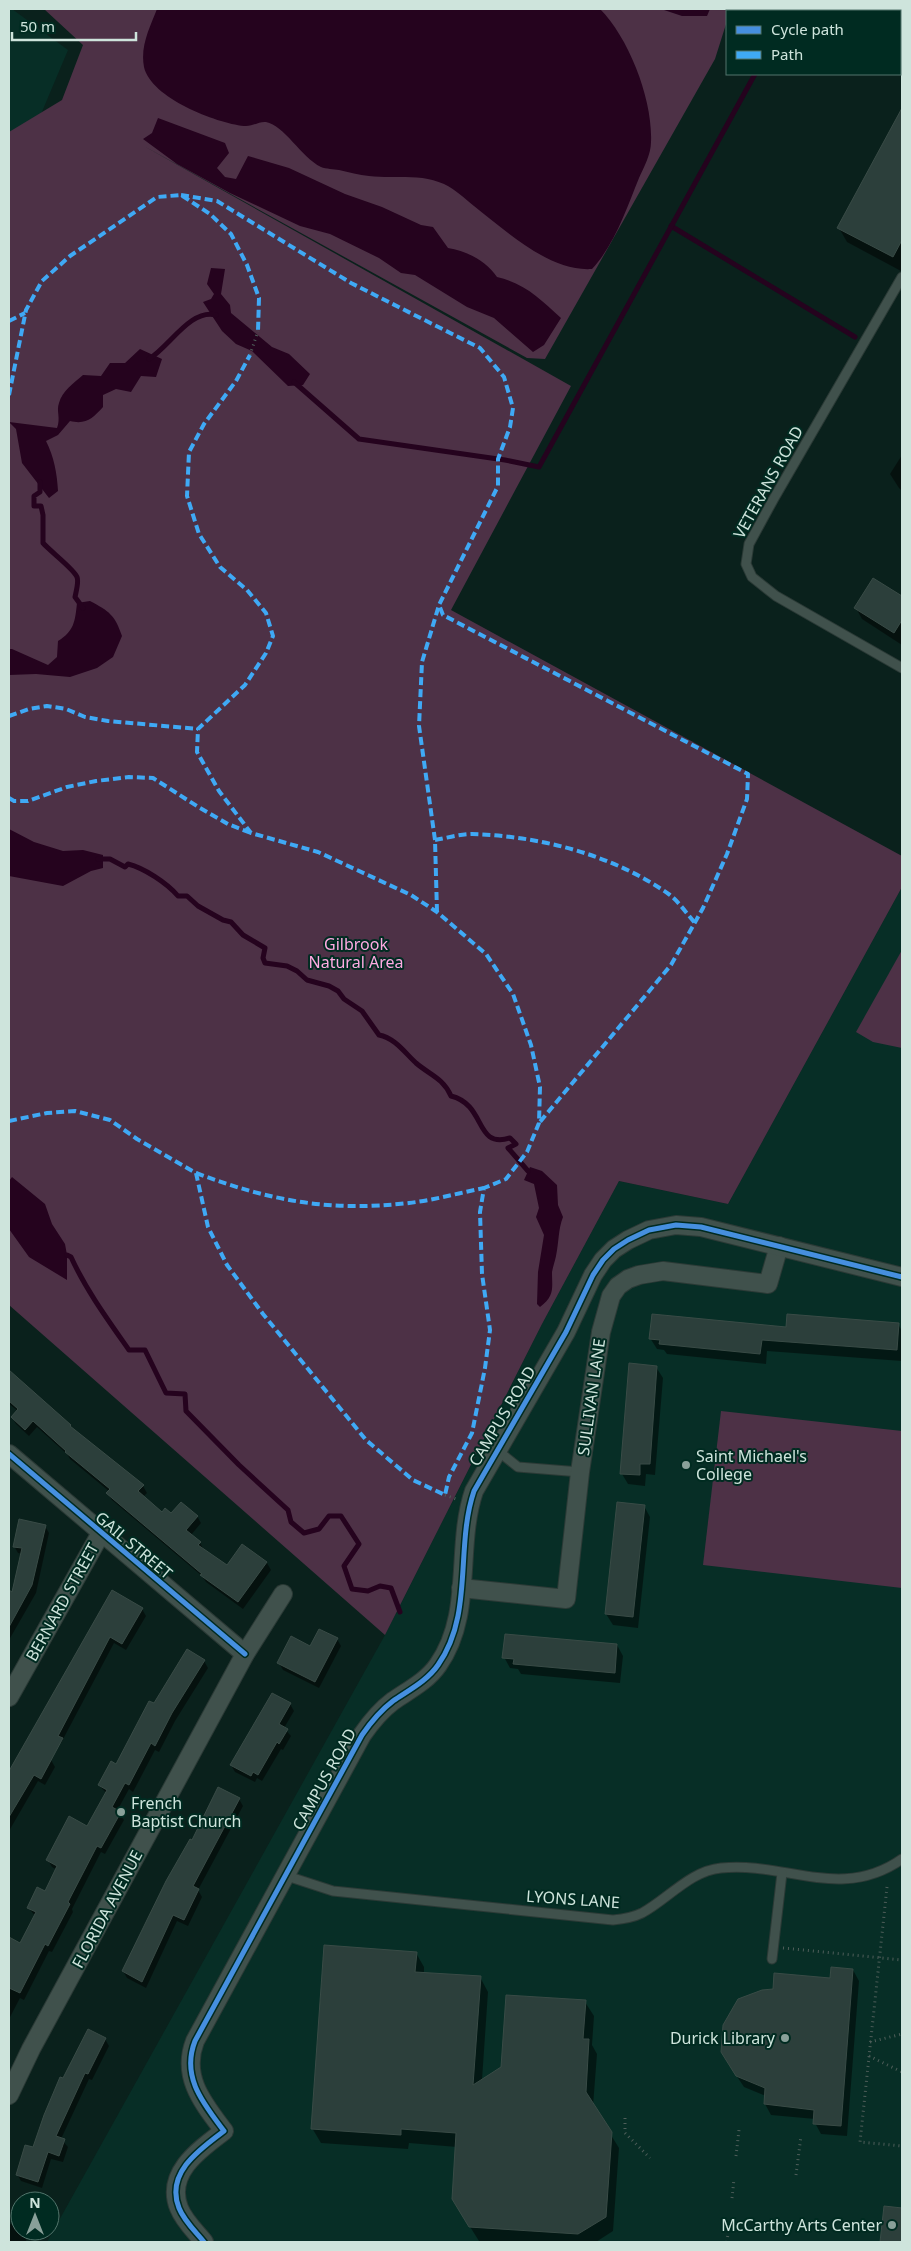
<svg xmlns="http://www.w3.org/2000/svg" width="911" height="2251" font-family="'Noto Sans',sans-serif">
	<rect width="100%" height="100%" fill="#0a211c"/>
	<g fill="#072e26">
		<path d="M9,9h3l56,41 -59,140z"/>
		<path d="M902,887v1355h-855l338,-607 157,-311 77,-143 109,23z"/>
	</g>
	<g fill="#4d3146">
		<path d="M44,9h687l-1,2h-3v10l-12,38 -170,300 -18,-1 -385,-213 429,241 -120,224 451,246v31l-174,317 -109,-23 -77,143 -157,311 -376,-330v-1173l53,-32 21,-55z"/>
		<path d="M902,950v98l-29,-6 -17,-10z"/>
		<path d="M721,1411l181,20v157l-199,-23z"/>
	</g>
	<g fill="#25031e">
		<path d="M157,9h443c29,29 53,91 51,133 0,12 -7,25 -12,36 -13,32 -24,66 -47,91 -42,3 -86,-38 -118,-63 -10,-8 -18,-16 -30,-22 -24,-11 -50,-5 -75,-8 -10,-1 -20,-4 -30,-6 -5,-1 -13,-1 -18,-3 -20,-10 -37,-42 -55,-45 -7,-1 -14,5 -22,4 -28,-3 -93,-28 -100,-59 -4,-21 6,-40 13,-58z"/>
		<path d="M661,9h49l-3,7h-25z"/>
		<path d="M158,118l67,25 4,10 -12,15 8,9 11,2 12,-23 41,12 56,26 37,13 39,18 12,2 15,21c19,3 38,13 49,29 29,7 43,22 64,41l-17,27 -11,7 -39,-34 -27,-11 -52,-32 -14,-2 -22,-15 -49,-24 -30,-8 -70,-33 -53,-29 -34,-25 9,-6z"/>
		<path d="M211,268l14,1 -4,25 9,11 1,8 41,34 17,7 21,20 -7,11 -15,1 -36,-35 -16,-7 -14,-13 -19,-29 8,-3 3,-5 -7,-10z"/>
		<path d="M140,349l22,10 -6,18 -15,-1 -10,16 -15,-3 -13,6v12c-10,11 -17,18 -33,14l-12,14 -12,6c8,16 11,32 12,50l-9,7 -27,-35 -6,-34 -7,-7 48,6c4,-10 -1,-17 2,-25 3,-12 15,-20 24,-28l18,1 9,-13h15z"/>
		<path d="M90,601c19,10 25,14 32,35l-9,21 -16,11 -27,9 -34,-3 -27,1v-26h3l36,16 9,-8 1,-16c16,-10 17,-19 19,-38z"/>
		<path d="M9,829l25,13 29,9 20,-1 20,5v13l-12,3 -28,15 -54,-10z"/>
		<path d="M530,1167l12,4 15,14 1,20 5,12c-5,13 -4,25 -7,39 -1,5 -3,10 -4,16 0,16 3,24 -12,35l-3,-3 1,-32 6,-37 -8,-18 3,-9 -5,-24 -10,-4z"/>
		<path d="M12,1177l33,27 7,20 13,20 2,11v25l-38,-23 -20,-28v-48z"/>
	</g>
	<g fill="#0007">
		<path d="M902,112v157l-1,2 -54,-29 -8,-14z"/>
		<path d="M902,455v36l-3,-3 -9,-14z"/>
		<path d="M874,579l28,18v48l-40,-26 -6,-11z"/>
		<path d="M898,1324l4,7v30l-135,-10 -1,13 -99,-10 -3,-4 -7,-1 -7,-11 137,-9z"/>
		<path d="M656,1367l7,11 -8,97 -9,-1 -1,12 -17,-2 -6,-10z"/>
		<path d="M9,1372l64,58 70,56 4,7 -4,4 19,17 35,2 4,7 -10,12 9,8 4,7 23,17 40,-4 4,7 -28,39 -37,-27 -4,-6 -90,-76 -4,-6 2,-2 -40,-33 -3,-5 -30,-27 -8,9 -13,-12 -4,-7 6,-6 -9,-7z"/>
		<path d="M644,1506l6,11 -12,111 -25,-3 -7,-11z"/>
		<path d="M45,1526l4,7 -13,60 -27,47v-49l4,2 9,-39 -4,-1 -4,-7z"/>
		<path d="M113,1591l29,18 4,7 -20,34 -12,-7 -53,100 -21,-12z"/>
		<path d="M337,1639l4,7 -22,42 -36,-18 -4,-7z"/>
		<path d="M617,1645l6,11 -3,27 -99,-9 -3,-5 -8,-1 -6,-11z"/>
		<path d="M204,1661l4,7 -33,53 -16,31 -4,-2 -22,42 -4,-3 -12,22 7,9 -19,34 -4,-2 -29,57 1,3 -21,40 -3,-1 -25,49 -4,-2 -11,21v-72l3,-7 8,4 15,-28 -7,-9 17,-14 12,-23 -5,-3 -4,-7 40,-33 18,-34 -7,-8 18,-20 37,-60z"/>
		<path d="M290,1704l4,7 -10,17 7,8 -8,14 -2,-1 -19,32 -5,-3 -2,4 -20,-10 -4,-7z"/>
		<path d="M24,1745l27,15 4,7 -10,18 -7,-4 -29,50v-57z"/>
		<path d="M239,1799l4,7 -45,84 4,7 -14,29 -11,-5 -31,67 -19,-10 -4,-7 69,-130z"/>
		<path d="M416,1953l8,14v6l56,4 8,15 -6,88 20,-12 83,-66 9,14 -2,29 5,9 -4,52 26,42 -6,83 -17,11 -117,-1 -17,-27 -5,-67 -48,-4 -1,6 -87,-6 -9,-15z"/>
		<path d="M853,1970l6,11 -12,155 -26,-2 -6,-11v-4l-44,-4 -6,-11 1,-8 -22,-9 -16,-24 103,-84z"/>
		<path d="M105,2039l4,7 -17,34 -3,-1 -28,60 7,8 -5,15 -12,-3 -9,29 -21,-7 -4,-7 17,-25 30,-69z"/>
		<path d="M16,2207h4v24l7,2 -1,9h-17v-18l9,1 -4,-6z"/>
		<path d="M885,2207l17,2v33h-20z"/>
	</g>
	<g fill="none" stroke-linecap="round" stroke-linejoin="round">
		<g stroke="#25031e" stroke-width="5">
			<path d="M671,226l184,111"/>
			<path d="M149,359c20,-12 42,-51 67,-44"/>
			<path d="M294,382l65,57 146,21 34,7 216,-393"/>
			<path d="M40,482v10l-6,4v10h7l2,9v28c7,8 32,27 34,34 2,5 -1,15 -2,20l8,11"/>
			<path d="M98,859h12l15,8 3,-3c16,4 39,19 50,32h9l11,10 25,14 8,2 12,13 22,13 -2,10 2,5 22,3 10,5 10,9 22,6 9,5 6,8 18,12 17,24c16,3 26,18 37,28 14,12 27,15 35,33 36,9 23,53 59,42l6,6 -8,4 20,23"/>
			<path d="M67,1255l4,2c15,33 37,63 58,93h16l21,43 19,1 1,17 53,54 49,45 3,12 13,11 15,-4 10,-13h12l18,28 -15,22 8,23 16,2 12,-5 11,2 9,24"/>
		</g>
	</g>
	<g fill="#2c3f3b" stroke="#394b46">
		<path d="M902,108v132l-9,17 -56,-29z"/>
		<path d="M873,578l29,18v24l-8,13 -40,-25z"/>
		<path d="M652,1314l134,13 1,-13 112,9 -2,27 -135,-10 -2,14 -101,-10 1,-4 -11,-1z"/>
		<path d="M629,1363l28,3 -7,98h-10v11l-20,-1z"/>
		<path d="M9,1370l62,55 -1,1 74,59 -6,6 24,21 3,-4 6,5 10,-11 17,14 -12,14 15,12 -3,3 29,20 15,-21 25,18 -29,40 -38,-27 2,-1 -96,-81 4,-4 -45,-37 1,-1 -33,-30 -8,9 -14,-13 7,-8 -9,-8z"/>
		<path d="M617,1502l28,3 -12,112 -28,-3z"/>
		<path d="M19,1519l27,6 -14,60 -23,42v-37l3,2 10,-44 -9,-1z"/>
		<path d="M112,1590l31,18 -21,36 -12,-7 -52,99 5,2 -22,41 -7,-4 -25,42v-46z"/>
		<path d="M319,1629l19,9 -23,44 -38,-19 14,-27 19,10z"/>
		<path d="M505,1634l112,10 -2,29 -102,-9 1,-5 -12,-1z"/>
		<path d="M187,1649l18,11 -33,53 -17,33 -4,-3 -22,42 -4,-2 -13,24 9,5 -20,36 -4,-2 -29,56 2,2 -22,42 -3,-2 -25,49 -11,-5v-51l11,6 16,-31 -9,-4 10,-21 8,4 12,-25 -11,-6 23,-44 18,10 20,-36 -9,-5 13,-24 5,3 33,-63 5,2z"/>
		<path d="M272,1693l19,10 -12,21 9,5 -9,15 -2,-2 -19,33 -5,-3 -2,4 -21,-11z"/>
		<path d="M218,1787l22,11 -47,88 6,3 -15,31 -11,-5 -31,67 -20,-11 44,-90 24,-42 2,1z"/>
		<path d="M324,1945l93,7 -2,20 66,4 -8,109 28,-18 5,-72 80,5 -3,39h6l-3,53 26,40 -6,85 -28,17 -109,-7 -17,-28 4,-66 -55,-4v6l-90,-6z"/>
		<path d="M831,1967l22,2 -12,157 -28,-2 1,-14 -50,-6 1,-16 -29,-12 -15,-24 2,-27 15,-26 24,-9 11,-1 1,-16 56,5z"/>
		<path d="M88,2029l18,9 -18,36 -3,-1 -29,63 9,3 -6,17 -11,-4 -10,30 -22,-7 9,-30 8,2 11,-32 16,-38 3,1z"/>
		<path d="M884,2206l18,2v34h-22z"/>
	</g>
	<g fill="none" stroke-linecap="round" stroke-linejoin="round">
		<g stroke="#2b3a36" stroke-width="11">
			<g id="lane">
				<path d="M881,11l1,-2"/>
				<path d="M900,67l2,2"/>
				<path d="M902,277l-129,223 -24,44 -3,20 6,13 24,19 126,72"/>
				<path d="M498,1451l20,16 62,5"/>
				<path d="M287,1876l46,15 280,29c10,-1 19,-2 29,-7 26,-14 48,-42 79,-45 64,-7 120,34 181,-9"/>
				<path d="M772,1959l10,-86"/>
			</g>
		</g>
		<g stroke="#2b3a36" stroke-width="20">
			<g id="street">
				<path d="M9,1454l236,200"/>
				<path d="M461,1588l105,11 14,-127 21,-140 10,-36 7,-10 10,-7 11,-4 24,-4 105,13 11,-38"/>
				<path d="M9,1697l92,-164"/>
				<path d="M9,2095l22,-46 214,-395 38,-60"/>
				<path d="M204,2242c-8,-10 -20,-21 -25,-34 -14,-35 21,-59 45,-77 -21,-28 -43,-54 -29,-90l167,-306c9,-13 19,-25 31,-34 16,-11 34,-20 45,-36 36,-51 17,-118 36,-174l92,-159 27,-57 10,-15 11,-11 14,-9 21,-10 27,-5 25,2 201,50"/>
			</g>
		</g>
		<g stroke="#4f5e5a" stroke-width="3" stroke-dasharray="1 4" stroke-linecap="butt">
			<path d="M250,355l8,-24"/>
			<path d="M445,1495l11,4"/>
			<path d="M887,1887l-27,255 42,4"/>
			<path d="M783,1948l119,12"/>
			<path d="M870,2042l32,-8"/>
			<path d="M869,2056l33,16"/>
			<path d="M625,2118v15l25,25"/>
			<path d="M736,2156l3,-26"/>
			<path d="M796,2175l5,-39"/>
			<path d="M732,2198l2,-19"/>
			<path d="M727,2242l2,-18"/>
		</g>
		<use href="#lane" stroke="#40514c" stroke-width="9"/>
		<use href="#street" stroke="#40514c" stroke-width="18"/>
		<g stroke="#3fa9f5" stroke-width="4" stroke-dasharray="8 4" stroke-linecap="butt">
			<path d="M181,195l36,6 134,82 129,65 24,29 9,31 -3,19 -12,32v27l-59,119 4,10 305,159 -1,25 -20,55 -24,54 -32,57 -132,158"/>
			<path d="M9,321l16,-8"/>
			<path d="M9,395l17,-85 16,-29 28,-25 87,-59 24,-2 29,19 21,20 16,31 12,33 -1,33"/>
			<path d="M9,716l20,-7 18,-3 19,3 19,8 23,4 90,8"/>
			<path d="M9,798l5,3h14l39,-14 29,-6 33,-4 24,1 47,30 28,16 23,9"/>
			<path d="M435,840l-16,-114 3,-64 17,-57"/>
			<path d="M437,912l-2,-72c12,-2 25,-6 37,-6 68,2 142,21 198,61 9,7 17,19 25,28"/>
			<path d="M9,1121l38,-8 28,-2 35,9 27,19 59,34 12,54 19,38 36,49 103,126 47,40 32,15 4,-18 23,-44 13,-65 5,-38 -8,-56 -2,-62 4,-24 22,-9 21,-27 12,-29 1,-36 -9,-42 -18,-51 -27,-40 -49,-42 -26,-17 -93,-43 -67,-19 -32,-42 -22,-39 1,-23 47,-44 21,-32 7,-17 -7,-23 -19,-23 -27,-23 -21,-33 -12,-38 2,-44 15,-28 32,-43 14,-26"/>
			<path d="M196,1173c75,28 133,39 213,30 25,-3 50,-10 75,-15"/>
		</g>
		<g stroke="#002b21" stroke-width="8">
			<g id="cycleway">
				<path d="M9,1454l236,200"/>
				<path d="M204,2242c-8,-10 -20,-21 -25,-34 -14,-35 21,-59 45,-77 -21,-28 -43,-54 -29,-90l167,-306c9,-13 19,-25 31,-34 16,-11 34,-20 45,-36 36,-51 17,-118 36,-174l92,-159 27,-57 10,-15 11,-11 14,-9 21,-10 27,-5 25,2 201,50"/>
			</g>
		</g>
		<use href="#cycleway" stroke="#468fdf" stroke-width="5"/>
	</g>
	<g fill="#89a099" stroke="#002b21" stroke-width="2">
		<circle cx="686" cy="1465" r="5"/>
		<circle cx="121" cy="1812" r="5"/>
		<circle cx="785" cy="2038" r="5"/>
		<circle cx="892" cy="2225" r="5"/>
	</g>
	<g text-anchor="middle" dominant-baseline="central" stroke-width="4" stroke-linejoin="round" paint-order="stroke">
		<g font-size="16" fill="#cee4dc" stroke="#002b21">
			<text transform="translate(768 482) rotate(-61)">VETERANS ROAD</text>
			<text transform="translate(591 1397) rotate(-82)">SULLIVAN LANE</text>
			<text transform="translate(502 1416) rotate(-59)">CAMPUS ROAD</text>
			<text transform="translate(134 1545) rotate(40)">GAIL STREET</text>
			<text transform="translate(62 1602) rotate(-61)">BERNARD STREET</text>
			<text transform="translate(324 1779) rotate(-61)">CAMPUS ROAD</text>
			<text transform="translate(573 1899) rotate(4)">LYONS LANE</text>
			<text transform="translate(107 1909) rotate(-62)">FLORIDA AVENUE</text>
		</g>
		<g font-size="16" fill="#feaae2" stroke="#002b21">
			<text x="356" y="944">Gilbrook<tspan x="356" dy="18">Natural Area</tspan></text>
		</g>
		<g font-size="16" fill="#cee4dc" stroke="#002b21" text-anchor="start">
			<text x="696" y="1456">Saint Michael's<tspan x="696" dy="18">College</tspan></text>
			<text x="131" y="1803">French<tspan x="131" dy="18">Baptist Church</tspan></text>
			<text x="775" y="2038" text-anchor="end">Durick Library</text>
			<text x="882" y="2225" text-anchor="end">McCarthy Arts Center</text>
		</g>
	</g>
	<rect width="911" height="2251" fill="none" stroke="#cee4dc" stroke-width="20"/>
	<rect x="726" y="10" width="175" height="65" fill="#002b21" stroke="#52756c"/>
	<rect x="736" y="26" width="25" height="8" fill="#468fdf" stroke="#52756c"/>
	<text x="771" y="35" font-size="15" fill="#cee4dc">Cycle path</text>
	<rect x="736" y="51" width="25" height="8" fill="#3fa9f5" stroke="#52756c"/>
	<text x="771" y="60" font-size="15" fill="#cee4dc">Path</text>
	<g transform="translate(35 2216)"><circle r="24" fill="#002b21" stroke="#52756c"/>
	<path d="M0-4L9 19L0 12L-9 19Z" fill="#89a099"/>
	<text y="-8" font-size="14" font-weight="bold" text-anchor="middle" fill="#cee4dc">N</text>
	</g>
	<path d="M12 32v8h124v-8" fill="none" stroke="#cee4dc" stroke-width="2.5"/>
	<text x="20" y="32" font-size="15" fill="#cee4dc" stroke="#002b21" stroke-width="4" paint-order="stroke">50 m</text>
</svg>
